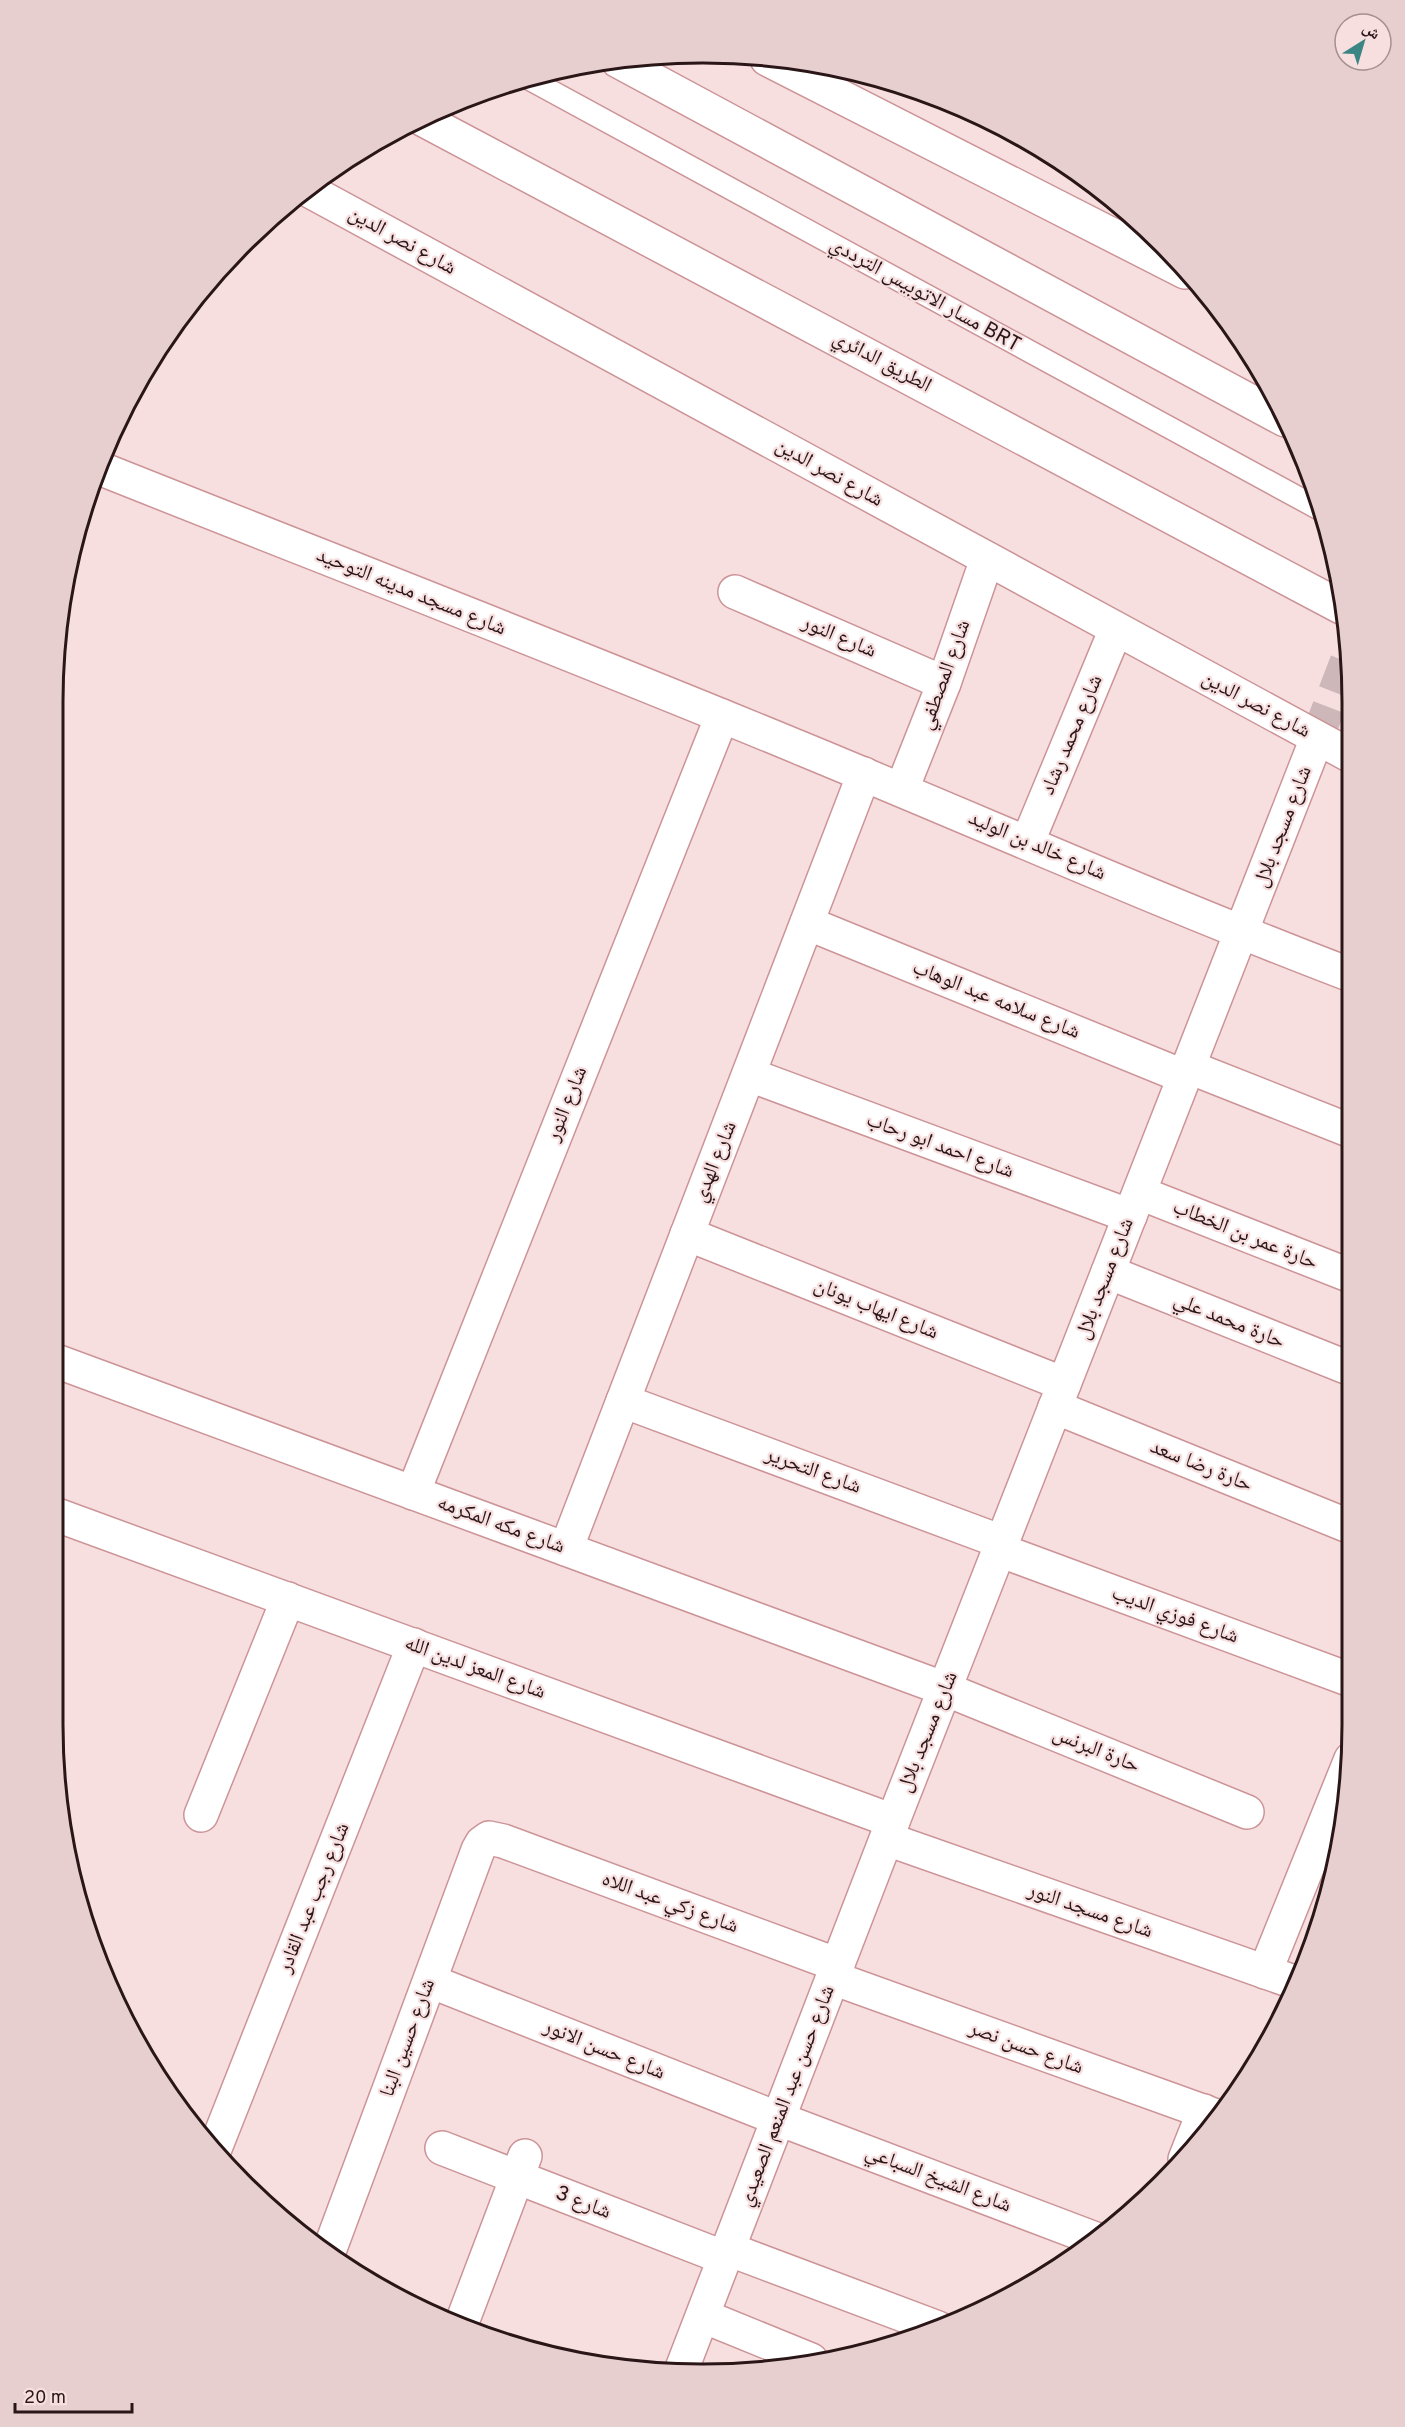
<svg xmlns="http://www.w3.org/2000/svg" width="1405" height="2427" font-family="Overpass,'Noto Naskh Arabic',sans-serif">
	<rect width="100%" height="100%" fill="#f7dfe0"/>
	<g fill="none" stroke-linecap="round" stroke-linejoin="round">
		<path stroke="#ceb7b8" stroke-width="33" stroke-dasharray="33 16" stroke-linecap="butt" d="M1317,738l33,-86"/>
		<g stroke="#cc9497" stroke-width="24">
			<path id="lane" d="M529,79l792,431"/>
		</g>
		<g stroke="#cc9497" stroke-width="36">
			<g id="street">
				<path d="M308,190l1043,566"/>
				<path d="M99,468c236,94 472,185 706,282 182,75 362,155 546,225"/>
				<path d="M735,592l209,91"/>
				<path d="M902,789l42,-106 43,-124"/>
				<path d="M1028,841l88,-212"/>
				<path d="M807,923l378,154"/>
				<path d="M1189,1067l162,64"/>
				<path d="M750,1075l380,141"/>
				<path d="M1140,1193l211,83"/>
				<path d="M687,1234l377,150"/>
				<path d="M1108,1272l243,97"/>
				<path d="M56,1361l889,328 302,123"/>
				<path d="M623,1401l379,141"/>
				<path d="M1055,1407l291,118"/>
				<path d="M413,1493l309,-777"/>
				<path d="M57,1515l836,306"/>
				<path d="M566,1549l298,-775"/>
				<path d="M999,1550l352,130"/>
				<path d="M201,1815l87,-216"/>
				<path d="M887,1839l407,143"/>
				<path d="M1265,1972l86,-213"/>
				<path d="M833,1978l386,139"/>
				<path d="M430,1981l349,138 319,121"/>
				<path d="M442,2148l283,110"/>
				<path d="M214,2151l200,-506"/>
				<path d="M1185,2159l19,-48"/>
				<path d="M728,2249l210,79"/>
				<path d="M328,2254l150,-404 4,-7 7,-5 14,3 335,124"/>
				<path d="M703,2316l108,44"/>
				<path d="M461,2325l64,-169"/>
				<path d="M681,2371l212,-550 424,-1083"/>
			</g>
		</g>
		<g stroke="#cc9497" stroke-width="36">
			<g id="highway">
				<path d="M767,59l418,213"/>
				<path d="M618,61l667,359"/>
				<path d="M422,119l919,488"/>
			</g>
		</g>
		<use href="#lane" stroke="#fff" stroke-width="21"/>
		<use href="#street" stroke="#fff" stroke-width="33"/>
		<use href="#highway" stroke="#fff" stroke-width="33"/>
	</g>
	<g text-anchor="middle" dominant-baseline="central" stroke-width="4.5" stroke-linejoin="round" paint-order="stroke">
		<g font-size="21" fill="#2a1617" stroke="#f7dfe0">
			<text transform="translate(402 241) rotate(29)">شارع نصر الدين</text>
			<text transform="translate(925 295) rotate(29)">مسار الاتوبيس الترددي BRT</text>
			<text transform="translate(882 362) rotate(28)">الطريق الدائري</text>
			<text transform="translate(829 473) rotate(29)">شارع نصر الدين</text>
			<text transform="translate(411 592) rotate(22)">شارع مسجد مدينه التوحيد</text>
			<text transform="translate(839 637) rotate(23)">شارع النور</text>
			<text transform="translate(945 675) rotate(-70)">شارع المصطفي</text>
			<text transform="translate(1256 705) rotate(28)">شارع نصر الدين</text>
			<text transform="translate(1072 735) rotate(-67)">شارع محمد رشاد</text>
			<text transform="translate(1283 827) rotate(-69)">شارع مسجد بلال</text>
			<text transform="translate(1037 846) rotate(23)">شارع خالد بن الوليد</text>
			<text transform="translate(996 1000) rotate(22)">شارع سلامه عبد الوهاب</text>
			<text transform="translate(567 1104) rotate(-68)">شارع النور</text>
			<text transform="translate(940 1146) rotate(20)">شارع احمد ابو رحاب</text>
			<text transform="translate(715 1162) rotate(-68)">شارع الهدي</text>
			<text transform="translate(1245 1235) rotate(22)">حارة عمر بن الخطاب</text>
			<text transform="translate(1105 1279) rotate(-69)">شارع مسجد بلال</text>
			<text transform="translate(876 1309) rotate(22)">شارع ايهاب يونان</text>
			<text transform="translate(1229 1321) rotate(22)">حارة محمد علي</text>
			<text transform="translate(1201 1466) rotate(22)">حارة رضا سعد</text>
			<text transform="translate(813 1471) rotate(20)">شارع التحرير</text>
			<text transform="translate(501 1525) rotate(20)">شارع مكه المكرمه</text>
			<text transform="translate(1175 1615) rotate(20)">شارع فوزي الديب</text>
			<text transform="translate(475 1668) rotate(20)">شارع المعز لدين الله</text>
			<text transform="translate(928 1732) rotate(-68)">شارع مسجد بلال</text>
			<text transform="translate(1096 1750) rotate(22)">حارة البرنس</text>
			<text transform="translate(314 1898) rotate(-68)">شارع رجب عبد القادر</text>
			<text transform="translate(670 1903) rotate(20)">شارع زكي عبد اللاه</text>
			<text transform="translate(1090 1911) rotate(19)">شارع مسجد النور</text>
			<text transform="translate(408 2038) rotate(-70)">شارع حسين البنا</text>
			<text transform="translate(1026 2048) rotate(20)">شارع حسن نصر</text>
			<text transform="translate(604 2050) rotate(22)">شارع حسن الانور</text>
			<text transform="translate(787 2096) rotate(-69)">شارع حسن عبد المنعم الصعيدي</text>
			<text transform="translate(938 2179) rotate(21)">شارع الشيخ السباعي</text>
			<text transform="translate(583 2203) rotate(21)">شارع 3</text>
		</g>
	</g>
	<path d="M0 0H1405V2427H0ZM702 63H703A639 639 0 0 1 1342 702V1725A639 639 0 0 1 703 2364H702A639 639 0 0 1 63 1725V702A639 639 0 0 1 702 63Z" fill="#e7cfd0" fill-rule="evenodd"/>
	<path fill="none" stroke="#2a1617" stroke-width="3" d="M702 63H703A639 639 0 0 1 1342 702V1725A639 639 0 0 1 703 2364H702A639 639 0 0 1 63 1725V702A639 639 0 0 1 702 63Z"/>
	<g transform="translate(1363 42) rotate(37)"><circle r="28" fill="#f7dfe0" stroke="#a58f90" stroke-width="1.5"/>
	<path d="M0-4.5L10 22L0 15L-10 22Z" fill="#3c8585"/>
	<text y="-9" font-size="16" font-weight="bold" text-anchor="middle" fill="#2a1617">ش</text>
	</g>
	<path d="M15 2403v9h117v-9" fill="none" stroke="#2a1617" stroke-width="3"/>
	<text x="24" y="2403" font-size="18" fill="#2a1617" stroke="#f7dfe0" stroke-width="4.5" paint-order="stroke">20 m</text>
</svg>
